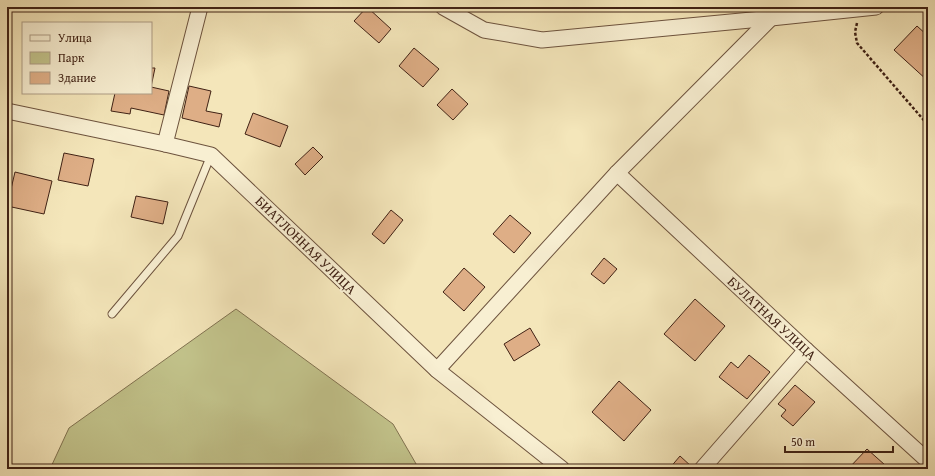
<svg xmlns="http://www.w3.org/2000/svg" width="935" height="476" font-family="'Gentium Book Plus',serif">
	<rect width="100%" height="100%" fill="#f4e6ba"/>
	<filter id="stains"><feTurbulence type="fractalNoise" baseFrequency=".005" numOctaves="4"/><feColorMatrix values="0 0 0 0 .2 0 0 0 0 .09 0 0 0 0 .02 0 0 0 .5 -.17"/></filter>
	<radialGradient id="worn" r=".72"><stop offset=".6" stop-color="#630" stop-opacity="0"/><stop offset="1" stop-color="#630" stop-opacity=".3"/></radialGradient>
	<path fill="#c2c38b" stroke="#817250" d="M236,309l157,115 26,45h-369l19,-41z"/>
	<g fill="#deae86" stroke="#402215">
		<path d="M367,7l24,22 -12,14 -25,-22z"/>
		<path d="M917,26l11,10v45l-34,-31z"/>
		<path d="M414,48l25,21 -16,18 -24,-21z"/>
		<path d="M151,68h4l-4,19 18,4 -5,24 -33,-7 -1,6 -19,-3 4,-18h36z"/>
		<path d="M189,86l22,5 -5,20 16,3 -3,13 -37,-9z"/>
		<path d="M452,89l16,15 -15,16 -16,-15z"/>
		<path d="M253,113l35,13 -8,21 -35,-13z"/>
		<path d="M313,147l10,10 -18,18 -10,-11z"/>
		<path d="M64,153l30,6 -6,27 -30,-6z"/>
		<path d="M15,172l37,9 -8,33 -37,-8z"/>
		<path d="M136,196l32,6 -5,22 -32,-7z"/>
		<path d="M391,210l12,10 -19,24 -12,-10z"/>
		<path d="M510,215l21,18 -17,20 -21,-19z"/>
		<path d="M604,258l13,11 -13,15 -13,-10z"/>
		<path d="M464,268l21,19 -21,24 -21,-19z"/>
		<path d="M695,299l30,27 -30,35 -31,-27z"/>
		<path d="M530,328l10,17 -26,16 -10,-17z"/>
		<path d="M749,355l21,17 -23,27 -28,-22 12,-15 7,6z"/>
		<path d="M619,381l32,29 -27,31 -32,-29z"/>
		<path d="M795,385l20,17 -22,24 -12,-10 5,-6 -8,-6z"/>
		<path d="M867,449l18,16 -4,4h-33z"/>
		<path d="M680,456l12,11 -2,2h-21z"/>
	</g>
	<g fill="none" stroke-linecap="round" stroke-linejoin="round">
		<g stroke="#6d533e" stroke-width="9">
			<path id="lane" d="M112,314l66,-78 33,-81"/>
		</g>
		<g stroke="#6d533e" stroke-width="17">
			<g id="street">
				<path d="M443,7l41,23 58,10 229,-22 105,-11"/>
				<path d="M7,111l158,33 46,11 226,215 125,99"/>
				<path d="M165,144l35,-137"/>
				<path d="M617,173l189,177 122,111"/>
				<path d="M437,370l180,-197 154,-155"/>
				<path d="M702,469l104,-119"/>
			</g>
		</g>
		<path stroke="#402215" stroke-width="2.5" stroke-dasharray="3 2" stroke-linecap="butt" d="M857,23l-2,9 2,11 71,82"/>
		<use href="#lane" stroke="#f8efd2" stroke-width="7"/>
		<use href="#street" stroke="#f8efd2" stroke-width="15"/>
	</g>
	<g text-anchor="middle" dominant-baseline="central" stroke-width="4" stroke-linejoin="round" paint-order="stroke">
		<g font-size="14" fill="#402215" stroke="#f8efd2">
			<text transform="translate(306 245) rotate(44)">БИАТЛОННАЯ УЛИЦА</text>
			<text transform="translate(772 318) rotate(43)">БУЛАТНАЯ УЛИЦА</text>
		</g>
	</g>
	<rect width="935" height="476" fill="none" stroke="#f4e6ba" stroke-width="24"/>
	<rect x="8" y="8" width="919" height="460" fill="none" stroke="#402215" stroke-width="2"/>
	<rect x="12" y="12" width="911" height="452" fill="none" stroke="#402215"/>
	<rect x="22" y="22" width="130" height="72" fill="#f8efd2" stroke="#ae9d86"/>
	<rect x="30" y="35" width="20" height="6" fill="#f8efd2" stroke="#ae9d86"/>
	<text x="58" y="42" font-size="12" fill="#402215">Улица</text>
	<rect x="30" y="52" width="20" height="12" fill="#c2c38b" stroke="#ae9d86"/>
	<text x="58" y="62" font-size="12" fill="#402215">Парк</text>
	<rect x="30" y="72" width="20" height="12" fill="#deae86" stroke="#ae9d86"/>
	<text x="58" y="82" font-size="12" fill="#402215">Здание</text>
	<path d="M785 446v6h108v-6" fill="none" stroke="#402215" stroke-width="2"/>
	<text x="791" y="446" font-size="12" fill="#402215" stroke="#f8efd2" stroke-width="3" paint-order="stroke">50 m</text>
	<rect width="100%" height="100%" filter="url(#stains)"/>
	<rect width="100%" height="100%" fill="url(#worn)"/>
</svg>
